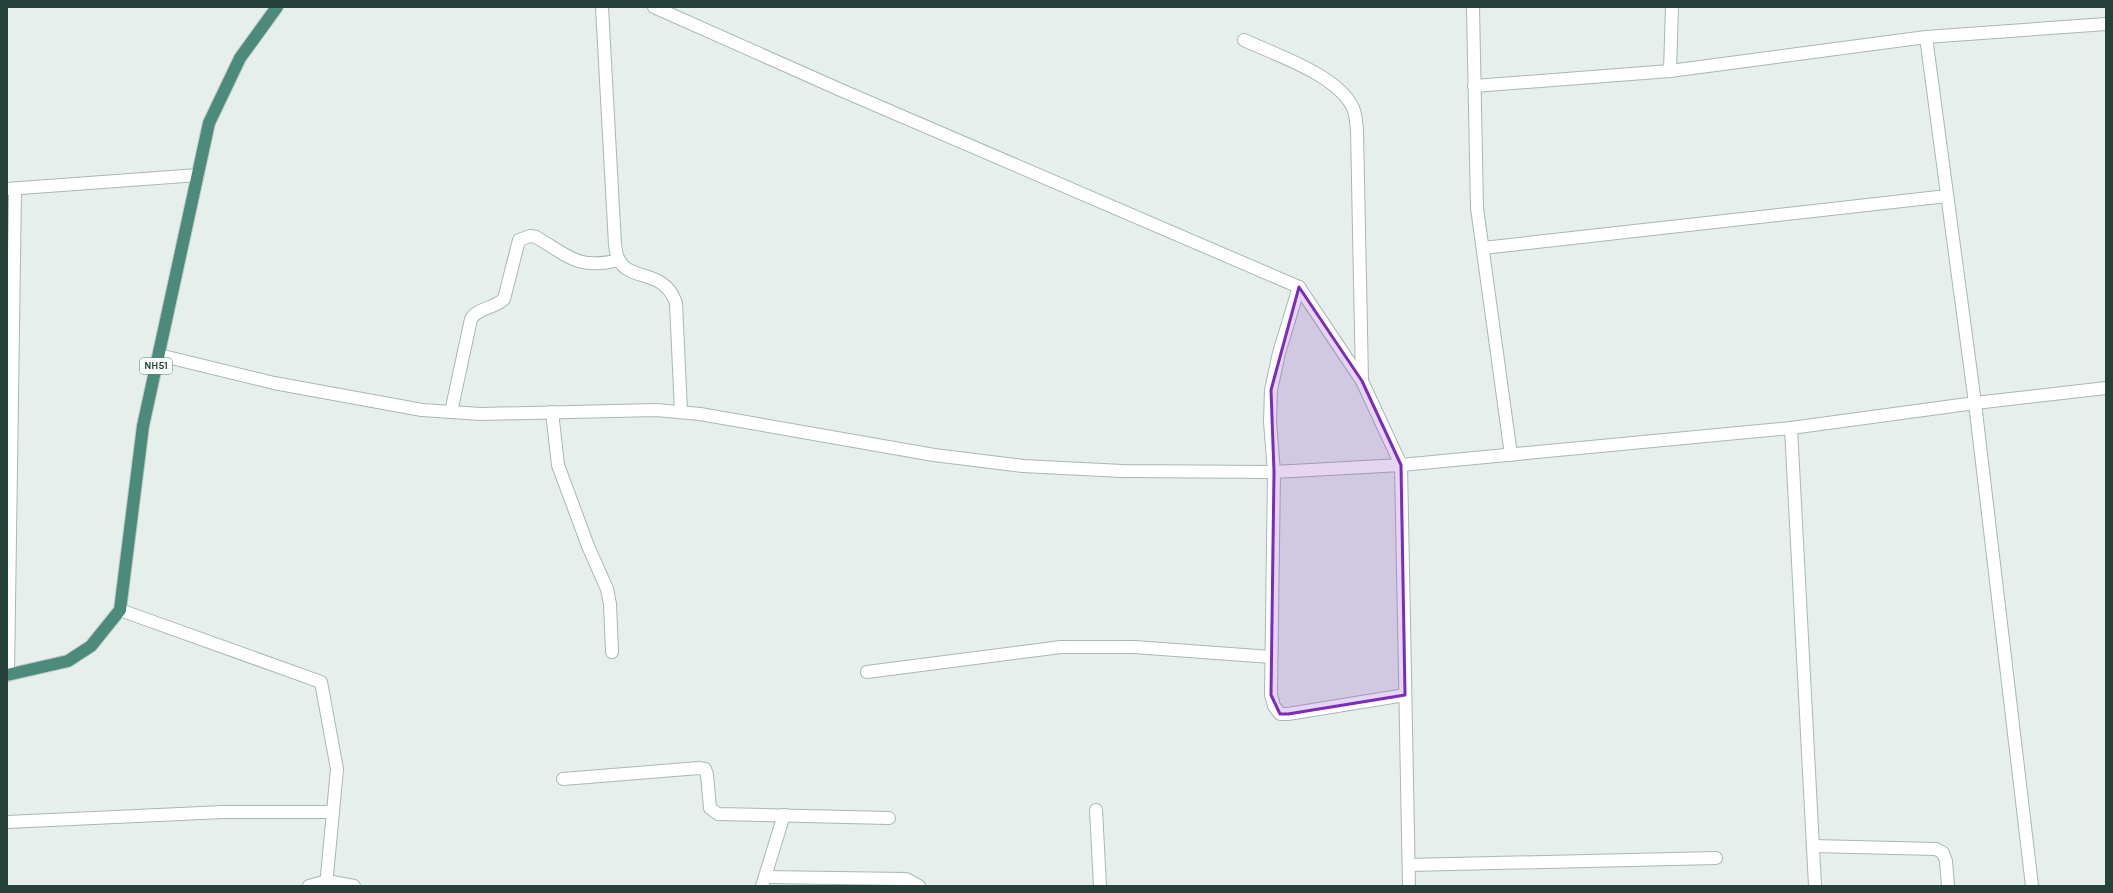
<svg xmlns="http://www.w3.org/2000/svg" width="2113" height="893" font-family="Karla,sans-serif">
	<rect width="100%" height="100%" fill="#e6efeb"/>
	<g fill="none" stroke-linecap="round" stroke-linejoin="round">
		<g stroke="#a8b8b2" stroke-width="14">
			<g id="minor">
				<path d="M602,7l13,238c1,4 1,11 4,15 11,22 45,8 57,43l5,109"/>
				<path d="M1473,7l4,201 34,247"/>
				<path d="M1926,37l49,366 57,483"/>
				<path d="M1244,40c32,15 94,35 109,68 3,6 3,15 4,22l5,251"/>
				<path d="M1670,71l2,-64"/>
				<path d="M1474,86l196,-15 256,-34 180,-13"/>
				<path d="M7,189l191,-14"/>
				<path d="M1483,248l464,-52"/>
				<path d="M1299,287l-20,66 -8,37 -1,32 4,50 -3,223 3,11 6,8h8l117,-19"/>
				<path d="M159,355l115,28 148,27 59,4 175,-4 44,4 234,41 89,11 99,5 152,1 127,-7 390,-37 184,-25 131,-15"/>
				<path d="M451,412l20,-93c6,-11 24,-11 33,-20l15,-59 11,-4 6,1c34,20 42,33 83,23"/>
				<path d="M552,412l6,53 30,81 19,43 3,15 2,48"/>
				<path d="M1791,428l24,458"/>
				<path d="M867,672l194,-25h73l137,10"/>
				<path d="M8,675l7,-486"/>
				<path d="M563,779l136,-11 6,1 2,6 3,33 8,6 171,4"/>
				<path d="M1096,810l4,76"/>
				<path d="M7,822l216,-10h110"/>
				<path d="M1813,846l123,3 7,4 3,8 2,25"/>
				<path d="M1409,865l307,-7"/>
				<path d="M765,877l141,2 13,7"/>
				<path d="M309,886l18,-5 27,5"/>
				<path d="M762,886l22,-71"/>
			</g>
		</g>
		<g stroke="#a8b8b2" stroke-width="14">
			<g id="tertiary">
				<path d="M654,7l189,84 456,196 63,94 39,84 8,421"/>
				<path d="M120,610l201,72 16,87 -11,117"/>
			</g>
		</g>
		<g stroke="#c2cac8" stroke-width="14">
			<path id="trunk" d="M7,675l61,-14 23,-15 29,-36 23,-184 66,-303 31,-65 37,-51"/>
		</g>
		<use href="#minor" stroke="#fff" stroke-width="12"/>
		<use href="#tertiary" stroke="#fff" stroke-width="12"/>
		<use href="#trunk" stroke="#4c8a7c" stroke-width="12"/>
	</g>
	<path fill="#7b2cbf" fill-opacity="0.2" stroke="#7b2cbf" stroke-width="3" stroke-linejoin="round" d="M1299,287l63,94 39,84 4,230 -117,19h-8l-9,-19 3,-223 -3,-82z"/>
	<g text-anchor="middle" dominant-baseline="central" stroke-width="3" stroke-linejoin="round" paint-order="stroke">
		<rect fill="#f7fbf9" stroke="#637a73" stroke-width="1" x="140" y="358" width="32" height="16" rx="3"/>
		<g font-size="10" font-weight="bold" fill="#24423a">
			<text x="156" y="366">NH51</text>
		</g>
	</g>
	<rect width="2113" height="893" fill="none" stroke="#24423a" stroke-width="16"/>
</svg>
